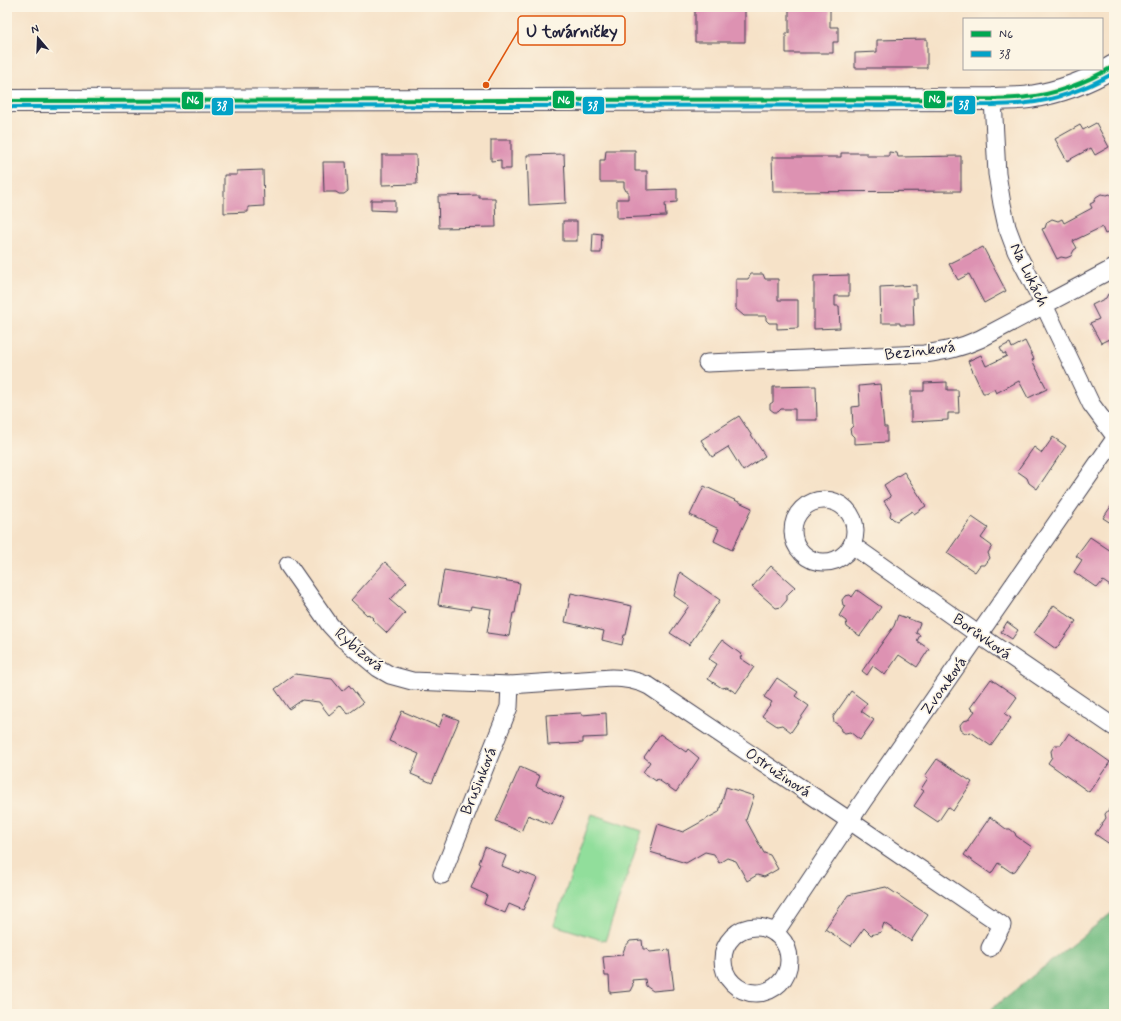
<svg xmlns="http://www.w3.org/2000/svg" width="1121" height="1021" font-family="Mynerve,sans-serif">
	<rect width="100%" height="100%" fill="#fcf5e5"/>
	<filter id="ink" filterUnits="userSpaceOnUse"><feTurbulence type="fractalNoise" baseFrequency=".025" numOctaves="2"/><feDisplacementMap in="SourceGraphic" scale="8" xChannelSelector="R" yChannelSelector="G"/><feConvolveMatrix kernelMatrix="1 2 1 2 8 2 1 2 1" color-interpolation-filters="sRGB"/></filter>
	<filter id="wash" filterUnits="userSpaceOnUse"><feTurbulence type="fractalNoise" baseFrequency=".012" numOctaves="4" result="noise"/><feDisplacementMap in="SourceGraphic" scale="16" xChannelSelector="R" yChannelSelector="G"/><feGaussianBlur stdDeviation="0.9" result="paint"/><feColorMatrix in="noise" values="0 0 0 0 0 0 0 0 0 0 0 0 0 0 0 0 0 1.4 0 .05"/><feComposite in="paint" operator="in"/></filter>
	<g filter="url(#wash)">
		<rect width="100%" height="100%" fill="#f6e2c8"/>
		<path fill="#91de9b" stroke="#5a806b" d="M592,814l50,17 -37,110 -51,-16z"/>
		<path fill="#74bd83" stroke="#4b705f" d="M1114,911v103h-129z"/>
		<g id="blocks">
			<g fill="#dd92b2">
				<path d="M745,7v35h-50v-34z"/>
				<path d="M789,7h41v20h8v15h-5v11h-47v-20h3z"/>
				<path d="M927,39v29h-72v-15l22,-1v-12z"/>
				<path d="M1096,123l13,24 -14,8 -4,-7 -24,13 -12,-22 25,-14 3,5z"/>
				<path d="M491,140h20v29h-10v-9l-10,1z"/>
				<path d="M606,150h29v21h12v19l30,-1v13l-12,1 1,13 -49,2v-19h11v-8h-2l-2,-4v-5h-24v-22h5z"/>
				<path d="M889,152l8,1 1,4 63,-1v35l-188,1 -1,-35h69v-4h26v3h22z"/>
				<path d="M564,154l2,49 -37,2 -2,-50z"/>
				<path d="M382,155h34l1,29 -35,1z"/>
				<path d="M323,162h23l2,29 -4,3h-5l-3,-2h-12z"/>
				<path d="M263,170l1,36 -16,1v5l-24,1v-38h13v-4z"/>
				<path d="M1101,194l6,1 3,-1 4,8v31l-5,-1 -4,2 -3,-7 -29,14 4,7 -3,2 -3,6 -5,2 -5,-1 -4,2 -15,-30 3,-1 2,-6 5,-3 6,2 4,-2 2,4 28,-15 -2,-4 4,-2 2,-5z"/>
				<path d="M479,195v3h16l1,29 -57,1 -1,-32z"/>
				<path d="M371,200h24v11l-24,-1z"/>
				<rect x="563" y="221" width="14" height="20"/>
				<path d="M593,233l9,1 -1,19h-9z"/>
				<path d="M983,247l23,44 -22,12 -15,-29 -11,6 -9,-16z"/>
				<path d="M751,274h12l2,5h13v21h20v28l-21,1v-6h-8l-3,-3v-4h-22l-8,-7v-30h12z"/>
				<path d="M849,275v21h-14v10h4l1,22 -26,1v-53z"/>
				<path d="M916,285v13h-3l1,27h-14v-2h-19l-1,-36z"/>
				<path d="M1114,293v55l-5,-9 -8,4 -11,-20 9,-4 -7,-14 14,-7 2,-4z"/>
				<path d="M1025,341l9,18 -2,1 15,29 -19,9 -9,-17 -23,12 -2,-4 -8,4h-3l-15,-32 13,-6 5,11 21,-10 -2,-3 -2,1 -3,-6 10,-5 2,5z"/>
				<path d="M947,382v8h11l1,23h-11v7l-37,2v-31h13v-8z"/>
				<path d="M880,384l4,43h3v15l-33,2v-7l-3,-3 -1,-5 3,-3 -1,-19 8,-1 -1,-20z"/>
				<path d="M816,386l1,34h-22v-11h-14l-3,3h-4l-4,-3v-5l3,-2v-15z"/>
				<path d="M739,416l26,40 -22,15 -15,-24 -16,10 -11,-17z"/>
				<path d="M1053,437l13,9 -29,43 -8,-6 -2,-5 -10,-7 17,-24 8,6z"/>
				<path d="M904,472l22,34 -12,8 -2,-3 -15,10 -4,-2 -3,-3 1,-4 -7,-11 7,-4 -7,-12z"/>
				<path d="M704,486l48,22 -20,42 -18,-9 5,-12 -29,-14z"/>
				<path d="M1114,502v23l-11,-7z"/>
				<path d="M972,517l16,11 -7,10 11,8 -4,7 2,5 -5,7h-5l-5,7 -28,-19z"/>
				<path d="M1090,537l24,16 -1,35 -10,-7 -6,7 -23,-16 8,-12 -6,-4z"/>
				<path d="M385,562l22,20 -17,18 15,13 -18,20 -15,-14 1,-1 -5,-4 -1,1 -16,-15z"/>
				<path d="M771,566l24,21 -8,8v5l-6,7 -5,1 -24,-21z"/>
				<path d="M444,570l76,13 -5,30h-2l-4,23 -22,-3 4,-24 -20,-3 -1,4 -32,-5z"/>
				<path d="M680,572l40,28 -31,45 -19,-12 19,-27 -15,-10z"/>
				<path d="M857,590l24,17 -21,29 -13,-9 -1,-6 -7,-5 6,-10 -2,-1 -1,-5 3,-4 5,-1 2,2z"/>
				<path d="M571,593l61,13 -6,29h-2l-2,10 -20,-5 2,-9 -39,-9z"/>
				<path d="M1054,605l22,16 -20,28 -22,-16z"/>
				<path d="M898,615l22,8 -4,10 4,2 -3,6 12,8 -12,18 -18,-12 -14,20 -12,-9 -6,9 -5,-4 32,-45z"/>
				<path d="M1007,622l11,8 -6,9 -11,-7z"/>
				<path d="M722,640l20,15 -2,3 14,9 -18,26 -9,-6 -5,1 -14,-9 9,-15 -8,-5z"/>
				<path d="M295,674l37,5 10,12 7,-6 14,18 -15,11 -7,-9 -12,10 -10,-13 -17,-2 -13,9 -14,-20z"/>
				<path d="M777,678l21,14 -3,4 14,10 -18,26 -9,-7 -5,1 -15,-10 10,-14 -8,-5z"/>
				<path d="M991,679l26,18 -12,17 6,4 -20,28 -20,-14 -6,1 -4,-3 -1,-5 3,-4 5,-1 7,-9 -5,-3z"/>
				<path d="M851,691l16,12 -6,8 13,9 -14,20 -10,-8 -5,1 -4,-2 -1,-5 -6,-4 -1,-5z"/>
				<path d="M402,711l37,16 5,-13 15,6 -27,63 -21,-9 8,-20 -30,-13z"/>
				<path d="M581,713l1,2 24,-2 1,24 -24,1v5l-35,2 -2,-30z"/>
				<path d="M1069,733l41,29 -21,30 -41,-29 4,-6 -1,-6 4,-6h6z"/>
				<path d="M660,734l26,18 2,-3 11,9 -23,34 -19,-13 -1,2 -13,-9 7,-10 -6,-5z"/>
				<path d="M937,759l35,23 -19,29 -5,-4 -10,15 -24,-16 10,-15 -3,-2 7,-11 -3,-2z"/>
				<path d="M520,767l20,9 -4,10 28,12 -12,27 -24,-10 -7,17 -25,-11z"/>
				<path d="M726,787l28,9 -8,24 18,33 6,2 8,14 -14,8 -7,-2 -10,6 -11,-20 -9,-3 -8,5 -5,-9 -9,-2 -19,11 -36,-11 8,-28 25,8 36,-20z"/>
				<path d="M1114,807v40l-19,-13 11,-16 -1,-4 5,-6z"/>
				<path d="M990,817l16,12h4l5,4 1,3 16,11 -17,24 -4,1 -13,-9 -7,11 -27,-19z"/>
				<path d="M485,847l21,9 -4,10 17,7 1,-2 17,7 -14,32 -14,-6 -4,9 -21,-9 3,-9 -16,-7 10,-24 -2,-1z"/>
				<path d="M886,887l42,28 -17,26 -27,-18 -3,9 -10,3 -7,-7 -13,18 -26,-17 23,-34z"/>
				<path d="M642,940l1,9h3l4,3 19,-2 5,39 -21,2 -7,-5 -1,-7 -13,1 1,5 -3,6 -20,2 -1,-17h-4l-2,-19 19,-2 3,-8 5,-6z"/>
			</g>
		</g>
	</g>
	<g filter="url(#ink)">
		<use href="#blocks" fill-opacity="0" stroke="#423f50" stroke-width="1"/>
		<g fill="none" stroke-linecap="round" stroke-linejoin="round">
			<g stroke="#423f50" stroke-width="19">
				<g id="minor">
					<path d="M993,99l4,75 5,30 5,23 9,24 28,54 47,99 23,31"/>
					<path d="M707,363l217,-9c22,-3 36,-6 56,-15l134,-71"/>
					<circle cx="824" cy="531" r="31"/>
					<path d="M852,545l127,90 135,92"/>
					<path d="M288,565l42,60 12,13 36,30 12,7 22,6 98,4 102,-7c14,0 24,2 37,8l201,135 152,104 -12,23"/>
					<path d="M442,875l67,-168 1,-22"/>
					<circle cx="756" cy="960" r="33"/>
					<path d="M775,933l88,-132 251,-361"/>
				</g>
			</g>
			<g stroke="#423f50" stroke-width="24">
				<path id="tertiary" d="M7,101l986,-2c12,-1 25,0 37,-2 31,-5 58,-15 84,-31"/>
			</g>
			<use href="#minor" stroke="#fff" stroke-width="17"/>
			<use href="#tertiary" stroke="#fff" stroke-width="22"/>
			<g stroke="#fcf5e5" stroke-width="7">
				<path id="bus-1" d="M7,101l986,-2c11,-1 23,0 34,-2 31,-3 60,-15 87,-31"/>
			</g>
			<g stroke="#fcf5e5" stroke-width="7">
				<path id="bus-2" d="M7,107l986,-2c11,-1 23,0 34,-2 31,-3 60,-15 87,-30"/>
			</g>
			<use href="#bus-1" stroke="#00a651" stroke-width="4"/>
			<use href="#bus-2" stroke="#02a2c7" stroke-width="4"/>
		</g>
	</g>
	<g text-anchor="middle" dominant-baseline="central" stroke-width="3.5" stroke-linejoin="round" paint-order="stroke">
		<g font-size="16" fill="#22223b" stroke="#fcf5e5">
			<text transform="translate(1029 275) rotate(64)">Na Lukách</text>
			<text transform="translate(920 351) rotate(-7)">Bezinková</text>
			<text transform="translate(982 637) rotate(35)">Borůvková</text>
			<text transform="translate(359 650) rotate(40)">Rybízová</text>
			<text transform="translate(944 686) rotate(-55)">Zvonková</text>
			<text transform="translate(778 773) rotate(34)">Ostružinová</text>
			<text transform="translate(479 781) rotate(-68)">Brusinková</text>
		</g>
	</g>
	<path fill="none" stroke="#de560e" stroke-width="1.5" d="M486 85L518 31"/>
	<circle fill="#de560e" stroke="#fcf5e5" stroke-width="1.5" cx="486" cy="85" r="4"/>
	<rect fill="#fcf5e5" stroke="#de560e" stroke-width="1.5" x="518" y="16" width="107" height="29" rx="4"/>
	<g font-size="17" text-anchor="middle" font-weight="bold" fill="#22223b">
		<text x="572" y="37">U továrničky</text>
	</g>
	<g stroke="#fcf5e5" stroke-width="1.5">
		<rect x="923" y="90" width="23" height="19" rx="4" fill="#00a651"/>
		<rect x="552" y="90" width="23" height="19" rx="4" fill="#00a651"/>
		<rect x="181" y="91" width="23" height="19" rx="4" fill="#00a651"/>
		<rect x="953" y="95" width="23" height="20" rx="4" fill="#02a2c7"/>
		<rect x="582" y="96" width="23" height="19" rx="4" fill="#02a2c7"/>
		<rect x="211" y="97" width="23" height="19" rx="4" fill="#02a2c7"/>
	</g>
	<g font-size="11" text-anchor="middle" font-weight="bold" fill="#fff">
		<text x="935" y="103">N6</text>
		<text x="564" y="104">N6</text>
		<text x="193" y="104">N6</text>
		<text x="964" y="109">38</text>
		<text x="593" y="110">38</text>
		<text x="222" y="110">38</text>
	</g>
	<rect width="1121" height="1021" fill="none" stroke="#fcf5e5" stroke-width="24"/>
	<rect x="963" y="18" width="140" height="52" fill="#fcf5e5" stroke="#a5a1a1"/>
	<rect x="971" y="31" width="20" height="6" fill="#00a651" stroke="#a5a1a1"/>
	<text x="999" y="38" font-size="12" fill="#22223b">N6</text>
	<rect x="971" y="51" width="20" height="6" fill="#02a2c7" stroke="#a5a1a1"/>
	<text x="999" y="58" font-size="12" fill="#22223b">38</text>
	<g transform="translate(38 38) rotate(341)" stroke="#fcf5e5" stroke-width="3" paint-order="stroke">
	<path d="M0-3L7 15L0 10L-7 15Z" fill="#22223b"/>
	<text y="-6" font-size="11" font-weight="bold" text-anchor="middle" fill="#22223b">N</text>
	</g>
</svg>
